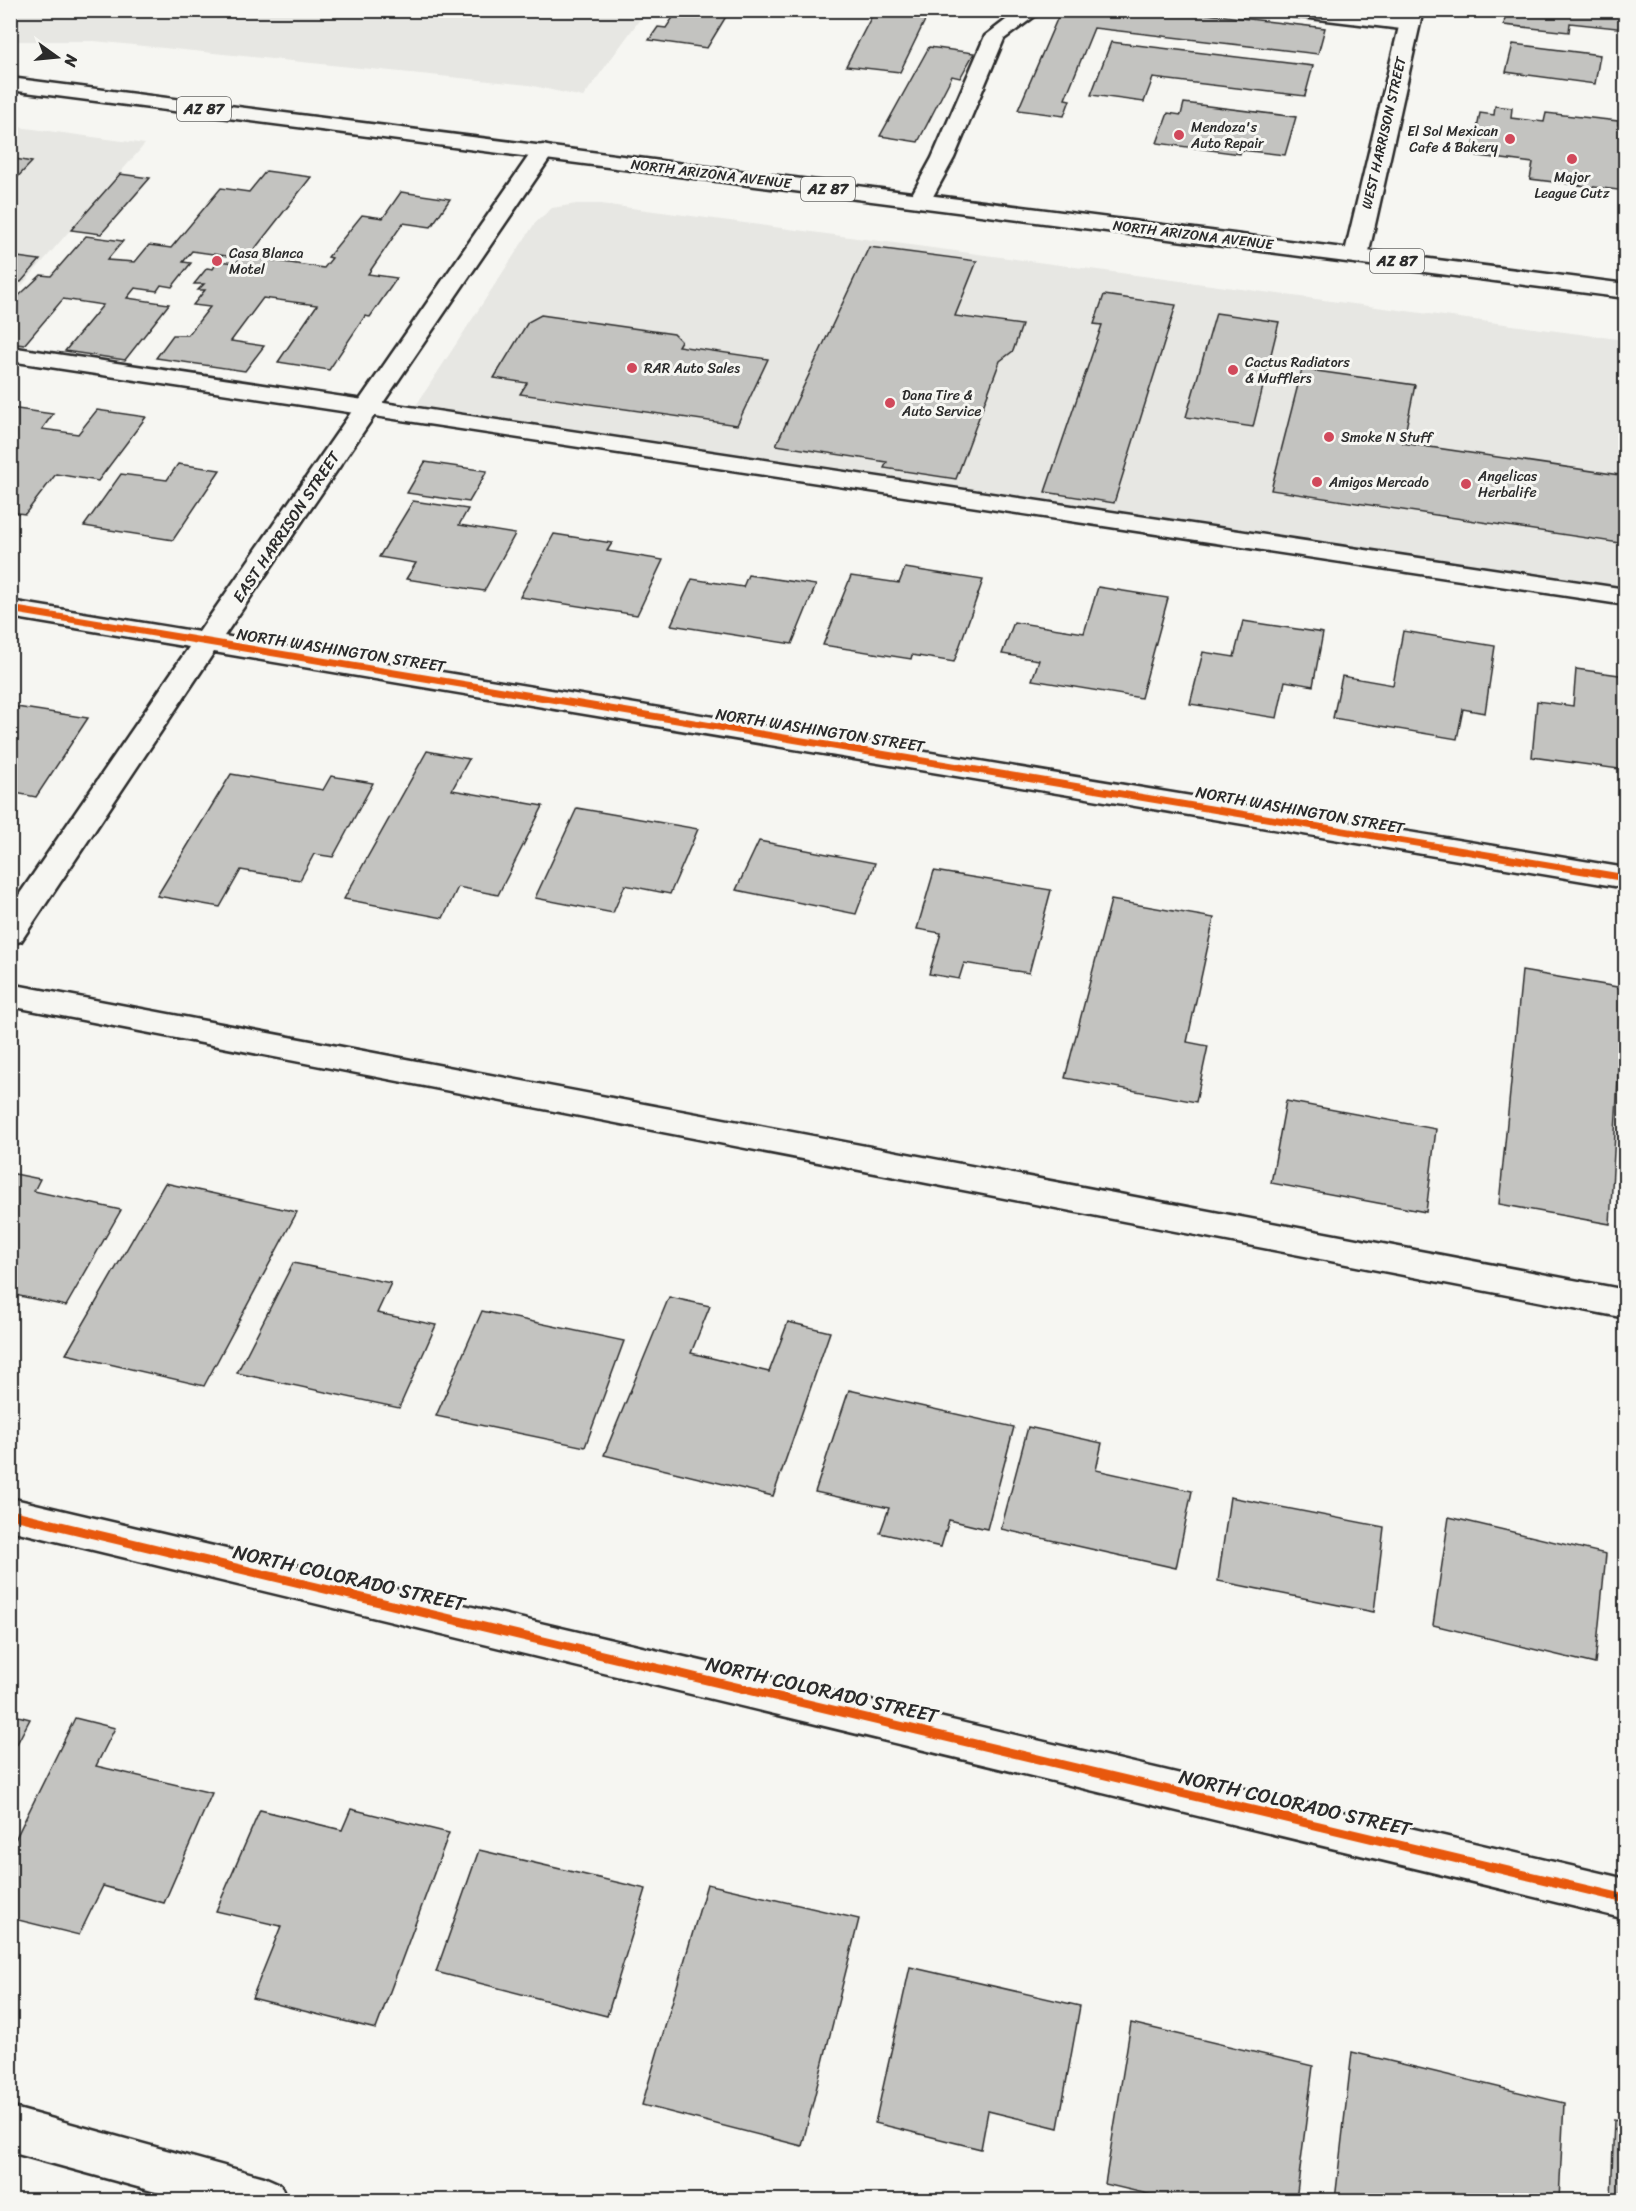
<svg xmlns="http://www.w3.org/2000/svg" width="1636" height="2211" font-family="Sriracha,sans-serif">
	<rect width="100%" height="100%" fill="#f6f6f2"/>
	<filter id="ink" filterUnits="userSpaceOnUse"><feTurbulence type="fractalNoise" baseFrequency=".0167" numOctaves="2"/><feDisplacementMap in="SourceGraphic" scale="12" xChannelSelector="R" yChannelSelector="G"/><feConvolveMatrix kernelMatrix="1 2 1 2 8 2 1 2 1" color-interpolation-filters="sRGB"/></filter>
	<g filter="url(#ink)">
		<g fill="#e7e7e3">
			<path d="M10,11l1,-1 635,1 -63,86 -54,-12 -435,-44h-83z"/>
			<path d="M11,126l134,18 -134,154z"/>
			<path d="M576,204h25l1024,136v248l-1210,-181 120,-184 17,-15z"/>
		</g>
		<g fill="#c3c3c0" stroke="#2b2b2b" stroke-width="1.5">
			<path d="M678,10h52l-23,38 -58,-8 9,-13 8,1z"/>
			<path d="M875,10h55l-30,62 -54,-6z"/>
			<path d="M1061,10h50l44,6 2,-6h16l152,18 -7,26 -224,-26 -29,71 5,1 -6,16 -46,-6z"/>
			<path d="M1506,10h120v19l-56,-6 -1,9 -65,-7z"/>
			<path d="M1111,42l202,24 -8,30 -152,-18 -9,24 -53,-7z"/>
			<path d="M1513,44l87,11 -5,29 -89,-12z"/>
			<path d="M929,47l45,6 -14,25 -8,-2 -34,66 -38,-6z"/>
			<path d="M1184,103l112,14 -11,38 -44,-5 -1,4 -83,-11 11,-30 13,2z"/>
			<path d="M1495,106l17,2 -1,10 33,4 2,-9 72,8v4l8,1v65l-96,-12 3,-16 -61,-8 8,-42 14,2z"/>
			<path d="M10,158l22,4 -22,23z"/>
			<path d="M266,171l45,6 -61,78 -14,-2 -2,4 -42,-6 -9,11 8,1 -19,24 -11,-2 -4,6 -22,-3 -8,10 42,6 -44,56 -60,-9 38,-46 -40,-6 -39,46 -14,-2v-39l31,-29 10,1 35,-40 37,5 -16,19 28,2 14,-17 22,3 50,-60 28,4z"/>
			<path d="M120,174l30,4 -49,56 -30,-4z"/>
			<path d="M401,192l49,7 -19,28 -28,-4 -35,51 29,4 -27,39 -5,-1 -36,54 -51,-8 39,-57 -54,-7 -32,43 33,5 -19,25 -89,-13 17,-23h15l22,-28 -17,-2 12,-15h-7l6,-6h-10l13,-16 6,1 5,-8 18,2 6,-7 82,12 8,-10 -4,-1 34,-42 21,3z"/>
			<path d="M869,247l108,14 -22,55 67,9 -9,26 -13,10 -44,118 -72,-11 3,-6 -111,-17z"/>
			<path d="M10,256l30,4 -19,22 -11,-1z"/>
			<path d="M1104,295l72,10 -62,198 -69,-11 57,-167 -8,-1z"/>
			<path d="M1216,313l63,9 -26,105 -67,-10z"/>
			<path d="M541,315l133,19 7,7 -3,5 90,13 -31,66 -217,-31 7,-11 -33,-5 34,-56z"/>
			<path d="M1302,369l113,16 -12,58 223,33v68l-355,-54z"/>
			<path d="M10,408l43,6 -11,15 36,5 19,-24 49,7 -48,64 -42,-7 -31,40 -15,-2z"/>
			<path d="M425,462l62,9 -18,31 -62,-9z"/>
			<path d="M178,464l42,6 -47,70 -89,-14 37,-52 46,6z"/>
			<path d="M413,501l55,8 -9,16 56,9 -31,57 -78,-12 10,-16 -37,-6z"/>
			<path d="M554,534l58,9 -5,8 56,9 -26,55 -117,-18z"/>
			<path d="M905,568l78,12 -29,82 -42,-7 -1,4 -88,-14 28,-69 48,7z"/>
			<path d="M748,575l68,10 -24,59 -121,-19 21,-46 51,8z"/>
			<path d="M1098,587l70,11 -27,100 -109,-18 7,-20 -37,-6 12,-32 70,11z"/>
			<path d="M1243,621l80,12 -10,53 -28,-5 -8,37 -87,-14 13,-52 31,5z"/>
			<path d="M1403,631l92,15 -10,67 -22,-4 -6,30 -124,-21 9,-42 51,9z"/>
			<path d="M1576,669l50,7v94l-94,-13 5,-56 36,5z"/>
			<path d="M10,706l78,12 -52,79 -26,-5z"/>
			<path d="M427,751l42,8 -17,31 91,16 -45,89 -40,-8 -15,31 -99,-19z"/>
			<path d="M231,774l92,16 8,-14 42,7 -40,74 -19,-3 -14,26 -59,-10 -21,37 -63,-11z"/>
			<path d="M577,808l121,21 -28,65 -45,-9 -12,28 -78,-15z"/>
			<path d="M759,841l116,22 -19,51 -120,-24z"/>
			<path d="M934,871l117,19 -22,83 -65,-10 -5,16 -30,-5 12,-41 -24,-4z"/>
			<path d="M1111,900l103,18 -27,124 21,4 -12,56 -131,-24z"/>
			<path d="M1522,971l101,17 -13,236 -111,-20z"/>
			<path d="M1286,1101l150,28 -10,83 -155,-29z"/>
			<path d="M10,1173l30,6 -6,12 87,19 -55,96 -56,-12z"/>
			<path d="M165,1183l132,29 -93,174 -138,-32z"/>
			<path d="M293,1263l98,20 -14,30 59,12 -37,83 -162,-35z"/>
			<path d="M669,1297l41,9 -19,47 78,19 19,-50 42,10 -57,164 -169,-41z"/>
			<path d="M482,1311l142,30 -39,106 -149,-31z"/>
			<path d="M849,1390l165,37 -27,102 -38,-9 -8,27 -61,-14 9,-25 -74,-16z"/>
			<path d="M1028,1427l74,16 -6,27 96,21 -16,77 -175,-39z"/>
			<path d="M1230,1497l154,30 -10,85 -156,-31z"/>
			<path d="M1449,1517l157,37 -11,110 -162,-39z"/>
			<path d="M10,1714l20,5 -20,38z"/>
			<path d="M75,1718l40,10 -19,38 116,27 -48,110 -61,-17 -24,49 -69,-17v-68z"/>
			<path d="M351,1809l98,24 -73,196 -124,-31 29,-72 -65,-15 44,-101 82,20z"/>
			<path d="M479,1850l167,39 -39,127 -171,-44z"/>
			<path d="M707,1884l152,35 -57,227 -160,-41z"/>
			<path d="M910,1967l170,39 -22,122 -70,-17 -7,38 -106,-26z"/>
			<path d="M1131,2023l182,43 -17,134h-123l-68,-16z"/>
			<path d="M1352,2052l212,51 -5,97h-224z"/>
			<path d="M1614,2119l12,3v78h-15z"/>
		</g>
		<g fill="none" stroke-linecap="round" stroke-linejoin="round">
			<g stroke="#2b2b2b" stroke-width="5">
				<g id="service">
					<path d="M1019,10h24l-39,29 -50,119 -23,42 -3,5 -8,2 -8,-2 -3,-5 23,-42 53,-122z"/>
					<path d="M1283,10h66l61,8 7,2 3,4 -3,4 -7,2 -117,-14 -7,-2z"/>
					<path d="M10,347l1616,242v16l-1616,-244z"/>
					<path d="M10,984l1616,306v28l-1616,-312z"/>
					<path d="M10,2107l254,70 16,7 7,16h-102l-175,-48z"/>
				</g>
			</g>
			<g stroke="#2b2b2b" stroke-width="5">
				<g id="minor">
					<path d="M1403,10h20l-55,246 -4,5 -8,2 -8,-2 -4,-5z"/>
					<path d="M543,145l8,2 3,5 -330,484 1402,232v20l-1412,-236 -193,289 -11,3v-36l179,-261 -179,-30v-16l189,31 336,-485z"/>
					<path d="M10,1498l1616,381v40l-1616,-389z"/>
				</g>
			</g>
			<g stroke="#2b2b2b" stroke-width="5">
				<path id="primary" d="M10,78l1616,206v14l-1616,-208z"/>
			</g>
			<use href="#service" fill="#f6f6f2" fill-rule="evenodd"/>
			<use href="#minor" fill="#f6f6f2" fill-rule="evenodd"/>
			<use href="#primary" fill="#f6f6f2" fill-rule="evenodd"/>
			<g stroke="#f6f6f2" stroke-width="10">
				<path id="cycleway-far1" d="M10,609l1616,269"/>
			</g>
			<g stroke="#f6f6f2" stroke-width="13">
				<path id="cycleway" d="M10,1514l1616,385"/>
			</g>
			<use href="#cycleway-far1" stroke="#e8590c" stroke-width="7"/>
			<use href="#cycleway" stroke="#e8590c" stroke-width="9"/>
		</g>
	</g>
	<g fill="#d1495b" stroke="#f6f6f2" stroke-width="2">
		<circle cx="1179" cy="135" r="6"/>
		<circle cx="1510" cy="139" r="6"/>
		<circle cx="1572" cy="159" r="6"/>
		<circle cx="217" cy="261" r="6"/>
		<circle cx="632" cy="368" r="6"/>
		<circle cx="1233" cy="370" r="6"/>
		<circle cx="890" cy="403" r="6"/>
		<circle cx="1329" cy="437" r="6"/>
		<circle cx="1317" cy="482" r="6"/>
		<circle cx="1466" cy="484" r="6"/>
	</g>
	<g text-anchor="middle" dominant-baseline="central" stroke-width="6" stroke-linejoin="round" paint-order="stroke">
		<g font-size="14" fill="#2b2b2b" stroke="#f6f6f2" text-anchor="start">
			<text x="1191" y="127">Mendoza's<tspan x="1191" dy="16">Auto Repair</tspan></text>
			<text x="1498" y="131" text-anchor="end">El Sol Mexican<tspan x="1498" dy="16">Cafe &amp; Bakery</tspan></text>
			<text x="1572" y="177" text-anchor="middle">Major<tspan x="1572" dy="16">League Cutz</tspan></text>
			<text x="229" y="253">Casa Blanca<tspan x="229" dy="16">Motel</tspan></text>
			<text x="1245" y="362">Cactus Radiators<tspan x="1245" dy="16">&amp; Mufflers</tspan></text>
			<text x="644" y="368">RAR Auto Sales</text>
			<text x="902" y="395">Dana Tire &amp;<tspan x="902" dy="16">Auto Service</tspan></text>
			<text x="1341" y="437">Smoke N Stuff</text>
			<text x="1478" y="476">Angelicas<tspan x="1478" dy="16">Herbalife</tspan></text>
			<text x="1329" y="482">Amigos Mercado</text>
		</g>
		<g font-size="14" fill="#2b2b2b" stroke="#f6f6f2">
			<text transform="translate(1384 133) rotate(-77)">WEST HARRISON STREET</text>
			<text transform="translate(711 174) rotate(7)">NORTH ARIZONA AVENUE</text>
			<text transform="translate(1193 235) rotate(7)">NORTH ARIZONA AVENUE</text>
		</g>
		<g fill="#f6f6f2" stroke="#686867" stroke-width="1.5">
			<rect x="177" y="97" width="54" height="24" rx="4.5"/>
			<rect x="801" y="177" width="54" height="24" rx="4.5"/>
			<rect x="1370" y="249" width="54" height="24" rx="4.5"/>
		</g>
		<g font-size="15" font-weight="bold" fill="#2b2b2b">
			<text x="204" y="109">AZ 87</text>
			<text x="828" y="189">AZ 87</text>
			<text x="1397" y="261">AZ 87</text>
		</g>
		<g font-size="16" fill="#2b2b2b" stroke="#f6f6f2">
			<text transform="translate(286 527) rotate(-56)">EAST HARRISON STREET</text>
			<text transform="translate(341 650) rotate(9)">NORTH WASHINGTON STREET</text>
			<text transform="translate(820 730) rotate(9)">NORTH WASHINGTON STREET</text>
			<text transform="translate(1300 810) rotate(10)">NORTH WASHINGTON STREET</text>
		</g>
		<g font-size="20" fill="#2b2b2b" stroke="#f6f6f2">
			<text transform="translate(349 1578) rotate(13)">NORTH COLORADO STREET</text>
			<text transform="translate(822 1690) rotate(13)">NORTH COLORADO STREET</text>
			<text transform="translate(1295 1803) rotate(13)">NORTH COLORADO STREET</text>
		</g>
	</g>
	<rect width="1636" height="2211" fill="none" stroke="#f6f6f2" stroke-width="36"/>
	<rect x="18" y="18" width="1600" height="2175" fill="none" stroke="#2b2b2b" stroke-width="2" filter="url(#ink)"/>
	<g transform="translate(57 57) rotate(105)" stroke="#f6f6f2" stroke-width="4.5" paint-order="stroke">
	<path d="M0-4.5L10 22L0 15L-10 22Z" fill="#2b2b2b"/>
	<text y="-9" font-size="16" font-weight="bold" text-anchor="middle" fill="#2b2b2b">N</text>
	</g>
</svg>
